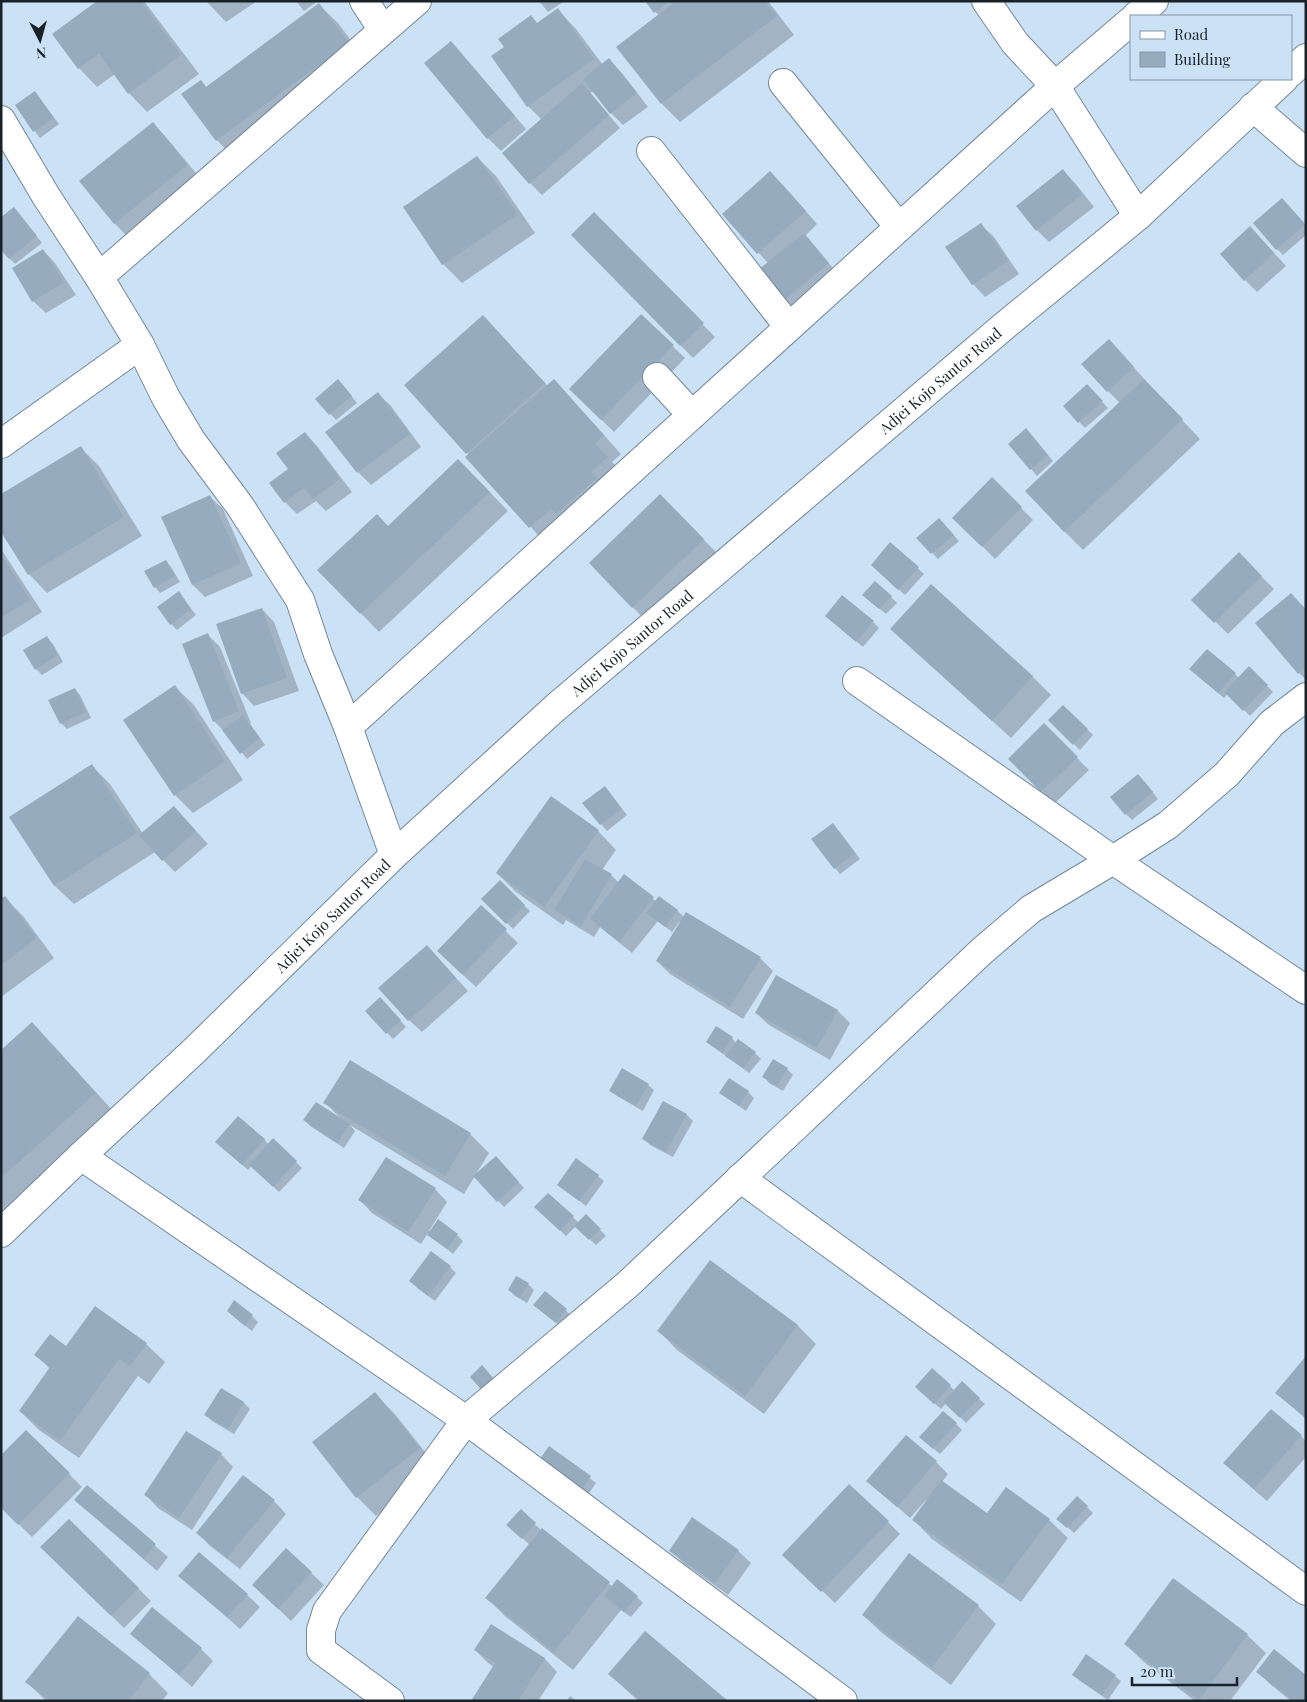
<svg xmlns="http://www.w3.org/2000/svg" width="1307" height="1702" font-family="'Playfair Display',serif">
	<rect width="100%" height="100%" fill="#cbe1f5"/>
	<g fill="#0003">
		<path d="M99,1h45l55,73 -52,38 -18,-19 -14,-19 -18,13 -18,-19z"/>
		<path d="M206,1h51l-31,21z"/>
		<path d="M296,1h22l-14,10z"/>
		<path d="M539,1h24v1l-15,10z"/>
		<path d="M647,1h121l26,34 -114,87 -18,-18 -44,-57 41,-31z"/>
		<path d="M319,5l19,18 29,39 -132,97 -18,-19 -34,-46 18,-13 6,7z"/>
		<path d="M558,10l18,19 27,36 6,-5 13,13 26,34 -25,18 -12,-12 -17,-22 -4,2 30,35 -78,67 -12,-12 12,-63 -14,-14 10,-82z"/>
		<path d="M451,42l75,87 -25,22 -13,-13 -62,-75z"/>
		<path d="M35,93l24,31 -19,14 -24,-32z"/>
		<path d="M153,124l12,12 35,42 -73,58 -13,-13z"/>
		<path d="M477,157l19,19 39,57 -73,50 -19,-19 -38,-57z"/>
		<path d="M1063,171l12,12 19,24 -45,35 -12,-12z"/>
		<path d="M783,185l34,39 -12,12 35,40 -43,35 -12,-12 -17,-36 -45,-49z"/>
		<path d="M1288,205l18,21v9l-23,20 -6,-6z"/>
		<path d="M594,213l121,124 -22,21 -121,-123z"/>
		<path d="M19,215l23,28 -27,21 -6,-6z"/>
		<path d="M981,225l13,12 25,37 -34,23 -12,-13z"/>
		<path d="M1262,240l24,26 -29,26 -12,-12z"/>
		<path d="M43,250l12,13 21,32 -30,18 -13,-12z"/>
		<path d="M641,316l44,42 -71,74 -44,-43z"/>
		<path d="M483,317l65,69 6,-6 67,74 -9,8 14,14 -78,70 -81,-89 2,-2 -63,-70z"/>
		<path d="M1121,353l25,28h-1l55,58 -117,111 -19,-19 56,-128 -12,-12z"/>
		<path d="M1087,386l21,22 -23,20 -21,-22z"/>
		<path d="M344,387l13,16 -21,17 -19,-21z"/>
		<path d="M378,394l13,12 30,41 -50,38 -13,-13z"/>
		<path d="M305,433l12,13 35,46 -26,19 -10,-10 -19,13 -12,-12 5,-33z"/>
		<path d="M1032,436l21,25 -16,15 -28,-32z"/>
		<path d="M81,448l18,18 43,70 -95,57 -18,-19z"/>
		<path d="M477,479l31,32 -129,121 -60,-62z"/>
		<path d="M992,479l41,41 -38,39 -41,-41z"/>
		<path d="M660,496l62,62 -71,68 -61,-63z"/>
		<path d="M210,497l13,12 30,67 -48,21 -12,-12 -30,-67z"/>
		<path d="M945,526l14,15 -21,18 -20,-21z"/>
		<path d="M891,544l33,30 -19,21 -27,-24z"/>
		<path d="M1,549l41,63 -41,26z"/>
		<path d="M1239,554l35,35 -46,45 -35,-34z"/>
		<path d="M166,561l5,6 9,15 -20,11 -5,-6z"/>
		<path d="M179,593l17,22 -19,15 -6,-6z"/>
		<path d="M1291,595l15,14v71l-7,-7z"/>
		<path d="M891,597l6,6 -11,11 -16,-13z"/>
		<path d="M262,609l12,13 25,69 -45,15 -12,-13z"/>
		<path d="M826,616l47,6 6,6 -16,19z"/>
		<path d="M891,629l141,47 19,19 -40,43z"/>
		<path d="M208,635l12,12 31,76 -1,1 15,21 -18,14 -21,-26 -12,-12z"/>
		<path d="M47,638l6,6 10,18 -21,13 -6,-6z"/>
		<path d="M1249,668l24,24 -23,24 -22,-22 -4,4 -27,-23 38,-1 4,4z"/>
		<path d="M175,687l19,18 49,75 -50,33 -18,-18z"/>
		<path d="M74,689l6,6 11,23 -24,11 -6,-6z"/>
		<path d="M1063,706l30,29 -13,15 -31,-30z"/>
		<path d="M1044,725l45,45 -35,34 -44,-45z"/>
		<path d="M92,766l18,18 33,50 31,-27 34,37 -33,28 -20,-20 -81,52 -19,-18 -45,-69z"/>
		<path d="M1144,781l14,18 -26,21 -6,-6z"/>
		<path d="M610,794l17,21 -20,16 -23,-27z"/>
		<path d="M598,831l18,19 -14,20 9,5 8,8 6,-7 32,26 20,8 7,7 3,-3 73,44 13,13 -30,48 -73,-45 -13,-13 24,-39 -1,-1 -8,11 -14,-11 -26,32 -32,-26 -6,10 -28,-17 -3,5 -47,-33 -19,-19z"/>
		<path d="M839,831l21,28 -20,15 -5,-6z"/>
		<path d="M500,882l30,29 -17,18 -30,-30z"/>
		<path d="M1,898l2,1 2,-1 18,18 31,42 -53,39z"/>
		<path d="M481,907l37,36 -42,44 -25,-23z"/>
		<path d="M439,959l29,32 -46,41 -13,-12z"/>
		<path d="M777,977l61,34 12,12 -20,37 -61,-35 -13,-12z"/>
		<path d="M386,1004l20,23 -13,12 -26,-28z"/>
		<path d="M732,1038l4,5 19,10 6,6 -12,14 -42,-31z"/>
		<path d="M51,1043l63,69 -113,101v-161z"/>
		<path d="M787,1069l6,6 -10,16 -14,-8 -5,-6z"/>
		<path d="M648,1085l6,5 -11,21 -26,-15 -6,-6z"/>
		<path d="M721,1092h27l6,6 -8,13 -19,-13z"/>
		<path d="M325,1102l145,32 19,19 -13,21 25,-11 23,25 -20,19 -29,-31 -11,18 -114,-69 5,6 -11,17 -34,-22 -5,-6 36,-1z"/>
		<path d="M663,1103l24,12 6,6 -20,36 -23,-12 -6,-6z"/>
		<path d="M264,1139l5,6 4,-5 29,28 -23,24 -27,-26 -4,4 -25,-22z"/>
		<path d="M598,1176l6,5 -18,25 -27,-21z"/>
		<path d="M435,1189l12,13 -18,29 28,4 6,6 -10,13 -25,-21 -7,11 -49,-31 -12,-13z"/>
		<path d="M549,1194l30,29 7,-7 20,20 -10,9 -20,-19 -10,10 -30,-29z"/>
		<path d="M711,1261l87,65 18,18 -52,70 -87,-64 -18,-19z"/>
		<path d="M450,1267l6,6 -21,28 -19,-14z"/>
		<path d="M528,1284l6,6 -7,13 -12,-7 -6,-6z"/>
		<path d="M545,1293l27,23 -9,12 -22,-17z"/>
		<path d="M252,1316l6,6 -6,9 -18,-14z"/>
		<path d="M146,1344l19,18 -16,22 -11,-8 -59,82 -40,-28 -19,-19 30,-42 -14,-14 30,-8z"/>
		<path d="M1306,1358v61l-29,-26z"/>
		<path d="M962,1383l23,21 -19,19 -20,-20 -5,6 -18,-16 27,-7 5,5z"/>
		<path d="M221,1389l23,14 6,6 -16,25 -22,-13 -6,-6z"/>
		<path d="M375,1394l19,19 43,54 -61,49 -19,-19 -44,-55z"/>
		<path d="M956,1424l6,6 -22,24 -13,-11z"/>
		<path d="M26,1431l56,56 -50,50 -31,-30z"/>
		<path d="M1301,1436l5,5v16l-39,44 -30,-26z"/>
		<path d="M549,1448l47,35 -11,16z"/>
		<path d="M221,1454l12,13 -41,63 -34,-22 -12,-13z"/>
		<path d="M936,1462l12,12 -6,8 45,33 62,5 19,18 -47,64 -89,-63 -18,-19 13,-19 -1,-1 -16,18 -42,-37z"/>
		<path d="M87,1486l81,71 -11,14 -81,-71z"/>
		<path d="M274,1501l12,13 -46,55 -30,-23 -12,-13z"/>
		<path d="M1087,1507l6,6 -19,20 -10,-9z"/>
		<path d="M521,1511l20,19 72,57 24,10 6,6 -12,14 -10,-7 -48,60 -67,-53 -19,-19 43,-53 -16,-14z"/>
		<path d="M69,1520l82,81 -27,27 -82,-81z"/>
		<path d="M888,1522l12,12 -65,69 -38,-36z"/>
		<path d="M286,1549l38,36 -33,36 -25,-24z"/>
		<path d="M671,1550l67,1 13,12 -23,32 -45,-32z"/>
		<path d="M180,1576l67,19 13,12 -20,22z"/>
		<path d="M1174,1580l73,55 19,18 -36,48h-35l-51,-39 -19,-18z"/>
		<path d="M978,1606l18,18 -45,61 -69,-52 -19,-18z"/>
		<path d="M78,1618l71,56 19,19 -6,8h-116l-19,-19z"/>
		<path d="M491,1625l54,34 12,13 -19,29h-65l21,-34 -6,-4 -13,-13z"/>
		<path d="M131,1633l70,16 12,12 -21,26z"/>
		<path d="M1257,1671l49,5v25h-15l-21,-17z"/>
		<path d="M610,1674l116,27h-88z"/>
		<path d="M1074,1675l41,1 6,5 -13,19 -28,-19z"/>
		<path d="M570,1696l7,5h-10z"/>
	</g>
	<g fill="#96acbe">
		<path d="M97,1h44l40,54 -53,39 -29,-40 -21,15 -26,-35z"/>
		<path d="M645,1h25l-16,12z"/>
		<path d="M676,1h89l12,15 -116,88 -45,-57z"/>
		<path d="M319,3l30,40 -133,98 -35,-47 20,-14 5,7z"/>
		<path d="M558,8l36,51 -67,48 -36,-51 13,-9 -6,-8 33,-24 6,8z"/>
		<path d="M451,41l64,75 -28,23 -63,-76z"/>
		<path d="M609,58l28,35 -27,21 -27,-35z"/>
		<path d="M582,83l27,32 -80,69 -27,-31z"/>
		<path d="M35,91l19,27 -21,14 -18,-27z"/>
		<path d="M153,122l35,43 -74,59 -35,-43z"/>
		<path d="M477,156l41,58 -76,51 -39,-58z"/>
		<path d="M1063,169l19,25 -46,37 -20,-25z"/>
		<path d="M770,171l36,40 -49,43 -35,-40z"/>
		<path d="M1282,198l23,26 -29,26 -23,-27z"/>
		<path d="M14,207l23,29 -28,23 -8,-9v-33z"/>
		<path d="M594,212l110,111 -24,23 -109,-111z"/>
		<path d="M981,223l27,38 -36,24 -27,-38z"/>
		<path d="M1250,226l24,27 -30,28 -24,-27z"/>
		<path d="M804,233l25,30 -45,37 -26,-30z"/>
		<path d="M43,249l21,33 -32,20 -20,-34z"/>
		<path d="M641,314l33,31 -73,75 -32,-31z"/>
		<path d="M483,315l62,68 -79,71 -62,-69z"/>
		<path d="M1109,339l25,28 -27,25 -26,-28z"/>
		<path d="M338,379l14,17 -23,19 -14,-16z"/>
		<path d="M554,379l50,56 -9,8 13,14 -17,15 6,6 -41,36 -5,-5 -22,19 -64,-71z"/>
		<path d="M1144,379l39,40 -119,113 -39,-41z"/>
		<path d="M1087,384l16,17 -25,22 -15,-17z"/>
		<path d="M378,392l32,42 -53,39 -32,-41z"/>
		<path d="M1026,428l22,27 -18,15 -22,-26z"/>
		<path d="M305,432l35,47 -27,20 -9,-11 -20,15 -15,-20 19,-14 -12,-16z"/>
		<path d="M81,446l43,71 -96,58 -27,-43v-38z"/>
		<path d="M458,459l32,33 -130,122 -43,-44 60,-56 11,12z"/>
		<path d="M992,477l30,30 -40,40 -30,-29z"/>
		<path d="M660,494l44,45 -72,69 -43,-45z"/>
		<path d="M210,495l31,68 -49,22 -31,-68z"/>
		<path d="M939,518l15,17 -23,19 -15,-16z"/>
		<path d="M890,542l29,25 -21,23 -27,-25z"/>
		<path d="M1239,552l23,24 -48,47 -23,-23z"/>
		<path d="M1,554l29,46 -29,18z"/>
		<path d="M166,560l9,16 -21,12 -10,-17z"/>
		<path d="M875,581l17,15 -13,13 -17,-14z"/>
		<path d="M931,584l102,92 -41,45 -102,-92z"/>
		<path d="M179,591l12,18 -21,16 -13,-18z"/>
		<path d="M1291,593l15,17v57l-8,7 -43,-51z"/>
		<path d="M842,595l32,26 -18,21 -31,-26z"/>
		<path d="M262,608l25,70 -46,16 -25,-70z"/>
		<path d="M208,633l31,78 -26,11 -31,-78z"/>
		<path d="M47,636l11,19 -23,15 -12,-20z"/>
		<path d="M1207,649l29,24 -18,20 -29,-24z"/>
		<path d="M1249,666l19,19 -25,26 -19,-19z"/>
		<path d="M175,685l50,76 -51,35 -51,-76z"/>
		<path d="M75,688l11,24 -26,12 -12,-24z"/>
		<path d="M1063,705l25,24 -15,16 -25,-25z"/>
		<path d="M243,715l17,23 -20,16 -18,-24z"/>
		<path d="M1044,723l34,34 -37,35 -33,-33z"/>
		<path d="M92,764l45,69 -83,53 -45,-69z"/>
		<path d="M1138,774l15,18 -28,23 -15,-18z"/>
		<path d="M605,786l17,23 -22,16 -18,-22z"/>
		<path d="M551,796l48,34 -55,77 -48,-34z"/>
		<path d="M174,806l22,25 -34,30 -23,-26z"/>
		<path d="M833,823l22,30 -21,16 -23,-30z"/>
		<path d="M585,859l27,15 -31,52 -27,-16z"/>
		<path d="M624,874l30,23 -35,45 -29,-23z"/>
		<path d="M500,880l25,25 -19,19 -25,-25z"/>
		<path d="M5,896l32,42 -36,27v-66z"/>
		<path d="M659,896l19,14 -13,17 -19,-14z"/>
		<path d="M481,905l26,24 -44,46 -26,-24z"/>
		<path d="M686,912l75,45 -31,50 -74,-46z"/>
		<path d="M427,945l29,33 -48,43 -30,-33z"/>
		<path d="M776,975l62,35 -21,38 -62,-35z"/>
		<path d="M380,997l21,23 -15,14 -21,-23z"/>
		<path d="M32,1022l64,71 -95,85v-128z"/>
		<path d="M716,1026l17,11 -11,16 -16,-11z"/>
		<path d="M738,1039l18,13 -13,16 -18,-12z"/>
		<path d="M773,1059l15,9 -11,18 -15,-9z"/>
		<path d="M350,1060l121,73 -26,43 -122,-73z"/>
		<path d="M622,1068l27,16 -13,22 -27,-15z"/>
		<path d="M729,1078l20,13 -10,15 -20,-13z"/>
		<path d="M663,1101l24,13 -21,38 -24,-13z"/>
		<path d="M316,1102l34,22 -13,19 -34,-23z"/>
		<path d="M238,1116l27,23 -23,26 -27,-23z"/>
		<path d="M273,1138l24,23 -24,26 -24,-22z"/>
		<path d="M496,1156l23,26 -22,20 -24,-26z"/>
		<path d="M386,1157l50,31 -28,44 -50,-32z"/>
		<path d="M576,1158l23,17 -20,26 -22,-16z"/>
		<path d="M548,1193l26,23 -14,15 -26,-24z"/>
		<path d="M586,1214l15,15 -12,11 -15,-14z"/>
		<path d="M438,1219l20,15 -11,15 -20,-14z"/>
		<path d="M431,1251l20,15 -23,30 -19,-15z"/>
		<path d="M710,1260l88,65 -53,71 -88,-65z"/>
		<path d="M516,1276l13,7 -9,15 -12,-8z"/>
		<path d="M545,1291l22,18 -11,14 -23,-18z"/>
		<path d="M234,1300l19,15 -8,11 -18,-15z"/>
		<path d="M95,1306l52,37 -17,23 -11,-7 -59,82 -41,-30 31,-44 -16,-12 16,-21 16,12z"/>
		<path d="M1306,1356v62l-31,-25z"/>
		<path d="M482,1365l17,20 -13,10 -16,-18z"/>
		<path d="M932,1368l19,17 -17,19 -19,-17z"/>
		<path d="M962,1381l18,17 -20,20 -17,-16z"/>
		<path d="M221,1388l23,14 -16,27 -24,-14z"/>
		<path d="M375,1392l45,56 -64,50 -44,-56z"/>
		<path d="M1271,1409l31,26 -48,54 -31,-26z"/>
		<path d="M943,1411l14,12 -24,26 -14,-12z"/>
		<path d="M26,1430l44,43 -52,52 -17,-17v-53z"/>
		<path d="M186,1431l36,22 -43,65 -35,-23z"/>
		<path d="M906,1435l31,26 -40,46 -31,-26z"/>
		<path d="M549,1446l42,30 -12,18 -42,-31z"/>
		<path d="M243,1475l32,25 -48,58 -31,-25z"/>
		<path d="M941,1480l46,33 19,-26 44,32 -48,65 -90,-64z"/>
		<path d="M849,1484l40,37 -68,71 -39,-37z"/>
		<path d="M87,1485l69,59 -12,15 -70,-59z"/>
		<path d="M1077,1496l11,10 -21,22 -11,-9z"/>
		<path d="M521,1509l15,14 -14,16 -16,-14z"/>
		<path d="M692,1517l47,33 -24,33 -46,-32z"/>
		<path d="M69,1519l70,69 -28,28 -71,-69z"/>
		<path d="M542,1528l68,54 -56,70 -69,-54z"/>
		<path d="M286,1548l26,24 -34,37 -26,-24z"/>
		<path d="M199,1552l49,42 -21,23 -49,-41z"/>
		<path d="M909,1553l70,52 -47,62 -70,-52z"/>
		<path d="M1173,1578l75,56 -49,66 -75,-56z"/>
		<path d="M617,1579l21,17 -14,16 -20,-16z"/>
		<path d="M152,1607l50,41 -23,27 -49,-41z"/>
		<path d="M78,1616l72,57 -22,28h-78l-25,-19z"/>
		<path d="M491,1624l54,34 -27,43h-47l24,-38 -21,-13z"/>
		<path d="M645,1631l83,70h-88l-32,-27z"/>
		<path d="M1274,1649l32,26v22l-3,4h-10l-37,-29z"/>
		<path d="M1086,1654l30,21 -14,20 -30,-20z"/>
	</g>
	<g fill="none" stroke-linecap="round" stroke-linejoin="round">
		<g stroke="#738899" stroke-width="30">
			<g id="minor">
				<path d="M364,1l19,29"/>
				<path d="M986,1l29,42 40,43 83,130"/>
				<path d="M1136,16l18,-15"/>
				<path d="M1291,72l15,-14"/>
				<path d="M783,83l116,144"/>
				<path d="M1253,107l53,46"/>
				<path d="M1,120l45,76 53,81 41,68 26,53 25,42 49,66 60,94 18,54 30,73 46,128"/>
				<path d="M651,151l138,176"/>
				<path d="M99,277l318,-276"/>
				<path d="M657,377l35,38"/>
				<path d="M1,444l139,-99"/>
				<path d="M857,681l256,179 193,130"/>
				<path d="M348,727l707,-641 76,-65"/>
				<path d="M81,1156l385,264 377,281"/>
				<path d="M740,1178l566,413"/>
				<path id="s1" d="M1,1233l80,-77 113,-105 200,-196 161,-147 448,-381 135,-111 146,-137"/>
				<path d="M390,1701l-69,-51v-20l6,-19 139,-191 161,-135 355,-334 49,-42 82,-49 55,-35 59,-51 45,-51 34,-26"/>
			</g>
		</g>
		<use href="#minor" stroke="#fff" stroke-width="28"/>
	</g>
	<g text-anchor="middle" dominant-baseline="central" stroke-width="4" stroke-linejoin="round" paint-order="stroke">
		<g font-size="15" fill="#1a2229" stroke="#cbe1f5">
			<text stroke="none"><textPath href="#s1" startOffset="1269">Adjei Kojo Santor Road</textPath></text>
			<text stroke="none"><textPath href="#s1" startOffset="864">Adjei Kojo Santor Road</textPath></text>
			<text stroke="none"><textPath href="#s1" startOffset="459">Adjei Kojo Santor Road</textPath></text>
		</g>
	</g>
	<rect width="1307" height="1702" fill="none" stroke="#1a2229" stroke-width="5"/>
	<rect x="1130" y="15" width="162" height="65" fill="#cbe1f5" stroke="#8495a3"/>
	<rect x="1140" y="31" width="25" height="8" fill="#ffffff" stroke="#8495a3"/>
	<text x="1174" y="40" font-size="15" fill="#1a2229">Road</text>
	<rect x="1140" y="52" width="25" height="15" fill="#96acbe" stroke="#8495a3"/>
	<text x="1174" y="65" font-size="15" fill="#1a2229">Building</text>
	<g transform="translate(40 40) rotate(174)" stroke="#cbe1f5" stroke-width="4" paint-order="stroke">
	<path d="M0-4L9 19L0 12L-9 19Z" fill="#1a2229"/>
	<text y="-8" font-size="14" font-weight="bold" text-anchor="middle" fill="#1a2229">N</text>
	</g>
	<path d="M1132 1677v8h105v-8" fill="none" stroke="#1a2229" stroke-width="2.5"/>
	<text x="1140" y="1677" font-size="15" fill="#1a2229" stroke="#cbe1f5" stroke-width="4" paint-order="stroke">20 m</text>
</svg>
